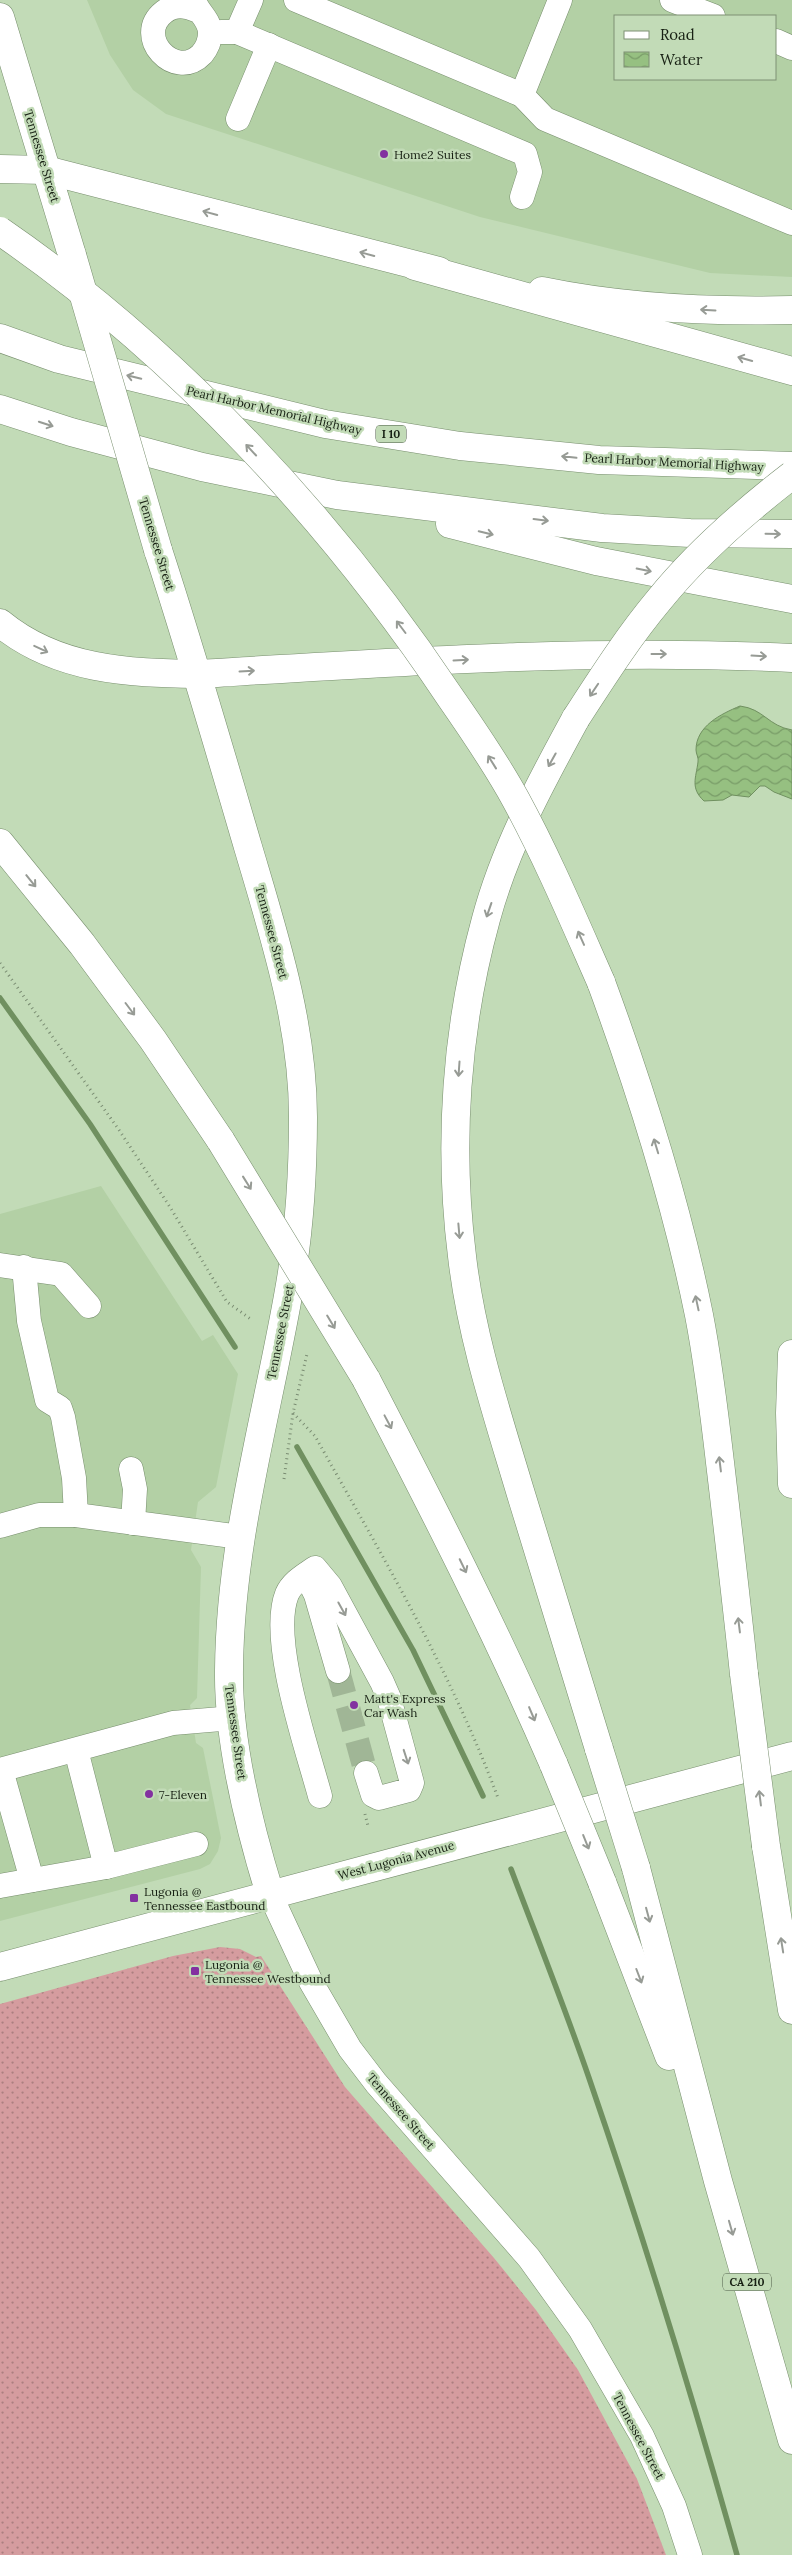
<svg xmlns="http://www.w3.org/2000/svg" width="792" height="2555" font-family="Lora,serif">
	<defs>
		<pattern id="grass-dots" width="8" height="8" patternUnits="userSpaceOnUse" patternTransform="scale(1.25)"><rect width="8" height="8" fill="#d59c9f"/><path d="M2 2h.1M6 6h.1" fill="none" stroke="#ac7f80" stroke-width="1.8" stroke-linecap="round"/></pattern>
		<pattern id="water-waves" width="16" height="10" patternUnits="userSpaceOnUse" patternTransform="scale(1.25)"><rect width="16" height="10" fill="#96c081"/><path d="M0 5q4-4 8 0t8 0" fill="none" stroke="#799c68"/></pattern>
	</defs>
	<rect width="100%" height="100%" fill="#c2dbb7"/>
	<g fill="#b3d0a5" fill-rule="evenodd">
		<path d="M87,0h705v277l-82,-4 -230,-56 -314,-103 -33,-24 -23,-35zM616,16h160v63h-160z"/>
		<path d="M101,1186l101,155 11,-6 25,39 -22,113 -18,15 -7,48 10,17 -4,131 -7,7 6,38 7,5 18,90 -3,13 -8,13 -10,5 -200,52v-707z"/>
	</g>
	<path fill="url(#grass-dots)" d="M220,1947l20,2 16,8 5,-1 84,131 149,171 42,52 42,60 59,109 29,76h-666v-551l173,-48z"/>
	<path fill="url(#water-waves)" stroke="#709060" d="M740,706c24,3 28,20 52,24v69l-18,-7 -9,-6h-5l-11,11 -17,-2 -9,5 -19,1c-14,-13 -8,-23 -6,-39 1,-4 -2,-8 -2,-12 0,-24 25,-36 44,-44z"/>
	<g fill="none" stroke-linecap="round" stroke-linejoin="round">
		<g stroke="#709060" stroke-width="5.5">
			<path d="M0,998l90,126 145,223"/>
			<path d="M297,1447l116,203 70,146"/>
			<path d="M511,1869c26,69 54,139 78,209 54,157 103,317 148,477"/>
		</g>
		<path stroke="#a0b696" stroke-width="24" stroke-dasharray="24 12" stroke-linecap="butt" d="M338,1671l28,102"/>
		<g stroke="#778e6d" stroke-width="25">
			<g id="minor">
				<path d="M194,0c3,12 16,19 16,33 0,8 -3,15 -8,21 -27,28 -69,-18 -38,-42 10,-8 21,-7 32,-2"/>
				<path d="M296,0l226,95"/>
				<path d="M560,0l-38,95 23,24 247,104"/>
				<path d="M672,0l41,16"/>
				<path d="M221,32h16l14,-32"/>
				<path d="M237,32l288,122 5,18 -8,25"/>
				<path d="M776,41l16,7"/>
				<path d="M238,119l31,-74"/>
				<path d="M0,1265l61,9 28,32"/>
				<path d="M24,1267l5,54 18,79 13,8 3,9 11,61 2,37"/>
				<path d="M131,1469l4,20 -2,34"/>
				<path d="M0,1526l39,-11h37l164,22"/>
				<path d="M306,1575l10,20 22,76"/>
				<path d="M76,1750l30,117 90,-23"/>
				<path d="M0,1770l173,-47 60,-5"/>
				<path d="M1,1770l31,110"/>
				<path d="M320,1796c-13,-48 -51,-157 -33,-202 5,-12 18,-19 28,-26l15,18 52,96 7,16 23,85 -3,7 -30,8 -6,-3 -7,-22"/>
				<path d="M0,1886l106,-19"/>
				<path d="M270,1894l41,88 39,67 26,34 153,175 51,71 62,107 32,70 16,49"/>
			</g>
		</g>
		<g stroke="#778e6d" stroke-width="29">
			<g id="major">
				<path d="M0,17l72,238"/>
				<path d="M46,170l393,101"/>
				<path d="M542,291c82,17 166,21 250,19"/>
				<path d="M158,550c32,98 61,198 90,297 26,88 55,177 55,270 0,59 -4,120 -15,179 -22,124 -58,246 -59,374 -1,71 20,156 41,224"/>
				<path d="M198,674c198,-12 396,-26 594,-16"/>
				<path d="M0,1967l792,-211"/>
			</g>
		</g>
		<g stroke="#778e6d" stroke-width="29">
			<g id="highway">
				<path d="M0,169l46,1"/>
				<path d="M415,266l377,105"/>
				<path d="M0,338l59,21 266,65 135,22 139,14 193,6"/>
				<path d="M0,409l71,23 131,35 135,28 265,33 88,5 102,1"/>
				<path d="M450,524l146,37 196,38"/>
				<path d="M0,623c57,47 128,50 198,51"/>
				<path d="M576,718c-35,64 -71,130 -90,201 -30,109 -38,225 -24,337 9,80 35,158 58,235 26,86 53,172 79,258"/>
				<path d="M0,843l82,101 71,96 68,101"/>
				<path d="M601,982c40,109 75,219 98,333 10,51 16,104 22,156 8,68 16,135 23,203"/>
				<path d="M792,1354l-2,59 2,71"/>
				<path d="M366,1379c66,127 131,254 188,386"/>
				<path d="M766,1846l26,164"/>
				<path d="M636,1868l82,313 74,259"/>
				<path d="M602,1882l67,174"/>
			</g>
		</g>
		<g stroke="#7a8c72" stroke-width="3" stroke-dasharray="1 4" stroke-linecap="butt">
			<path d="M0,963l119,167 51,77 57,95 25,18"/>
			<path d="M293,1413l22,23c66,118 136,235 183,362"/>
			<path d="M284,1479l9,-66 14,-59"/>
			<path d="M365,1814l3,12"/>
		</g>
		<use href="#minor" stroke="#fff" stroke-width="24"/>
		<use href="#major" stroke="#fff" stroke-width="28"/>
		<use href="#highway" stroke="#fff" stroke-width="28"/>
		<g stroke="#778e6d" stroke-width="29" stroke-linecap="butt">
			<path id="major-bridge" d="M72,255l86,295"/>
		</g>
		<g stroke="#778e6d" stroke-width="29" stroke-linecap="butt">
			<g id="highway-bridge">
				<path d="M0,231c176,121 332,289 450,466 23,33 47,68 66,103 32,59 58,121 85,182"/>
				<path d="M576,718c26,-40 52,-81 83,-118 38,-47 85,-88 133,-125"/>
				<path d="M221,1141l145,238"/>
				<path d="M744,1674l22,172"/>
				<path d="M599,1749l37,119"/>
				<path d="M554,1765l48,117"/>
			</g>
		</g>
		<use href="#major-bridge" stroke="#fff" stroke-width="28"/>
		<use href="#highway-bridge" stroke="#fff" stroke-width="28"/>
	</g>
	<defs><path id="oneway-shaft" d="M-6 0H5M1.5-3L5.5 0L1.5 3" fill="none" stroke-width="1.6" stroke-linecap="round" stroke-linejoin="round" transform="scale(1.25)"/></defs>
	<g stroke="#979b95">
		<use href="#oneway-shaft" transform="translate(210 213) rotate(-165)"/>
		<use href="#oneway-shaft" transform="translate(367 254) rotate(-165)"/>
		<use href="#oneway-shaft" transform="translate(708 310) rotate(-177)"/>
		<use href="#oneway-shaft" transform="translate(745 359) rotate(-164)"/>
		<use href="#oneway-shaft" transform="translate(134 377) rotate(-166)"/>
		<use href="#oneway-shaft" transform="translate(46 424) rotate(18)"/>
		<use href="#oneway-shaft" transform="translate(251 450) rotate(-133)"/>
		<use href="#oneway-shaft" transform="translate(569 457) rotate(-174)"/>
		<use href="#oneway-shaft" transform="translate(541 520) rotate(7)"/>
		<use href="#oneway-shaft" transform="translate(486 533) rotate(14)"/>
		<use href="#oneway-shaft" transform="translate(773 534) rotate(1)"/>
		<use href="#oneway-shaft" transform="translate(644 570) rotate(11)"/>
		<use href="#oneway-shaft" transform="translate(401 627) rotate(-127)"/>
		<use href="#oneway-shaft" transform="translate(41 649) rotate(25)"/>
		<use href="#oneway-shaft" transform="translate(659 654)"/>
		<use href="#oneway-shaft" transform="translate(759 656) rotate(3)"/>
		<use href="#oneway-shaft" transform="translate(461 660) rotate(-3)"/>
		<use href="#oneway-shaft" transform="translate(247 671) rotate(-3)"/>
		<use href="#oneway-shaft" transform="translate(594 690) rotate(124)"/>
		<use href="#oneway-shaft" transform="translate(552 760) rotate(119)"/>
		<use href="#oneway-shaft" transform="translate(492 762) rotate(-122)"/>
		<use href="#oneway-shaft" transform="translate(31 881) rotate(51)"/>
		<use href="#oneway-shaft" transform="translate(489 910) rotate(109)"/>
		<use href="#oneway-shaft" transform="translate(581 938) rotate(-114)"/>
		<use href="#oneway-shaft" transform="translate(130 1009) rotate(53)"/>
		<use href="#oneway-shaft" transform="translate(459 1069) rotate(94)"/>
		<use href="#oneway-shaft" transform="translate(656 1146) rotate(-107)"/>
		<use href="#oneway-shaft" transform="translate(247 1183) rotate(58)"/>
		<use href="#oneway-shaft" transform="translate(459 1231) rotate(85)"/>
		<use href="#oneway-shaft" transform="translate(697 1303) rotate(-102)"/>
		<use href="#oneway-shaft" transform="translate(331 1322) rotate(59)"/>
		<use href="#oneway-shaft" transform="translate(388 1422) rotate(62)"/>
		<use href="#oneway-shaft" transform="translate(720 1464) rotate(-97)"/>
		<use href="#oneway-shaft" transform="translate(463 1566) rotate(64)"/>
		<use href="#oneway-shaft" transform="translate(342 1609) rotate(61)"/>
		<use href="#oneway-shaft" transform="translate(739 1625) rotate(-97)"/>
		<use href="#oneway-shaft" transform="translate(532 1714) rotate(67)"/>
		<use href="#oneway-shaft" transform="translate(406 1757) rotate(72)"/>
		<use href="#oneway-shaft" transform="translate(760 1798) rotate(-97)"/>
		<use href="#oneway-shaft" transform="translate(586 1842) rotate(68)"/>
		<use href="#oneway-shaft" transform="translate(648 1915) rotate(75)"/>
		<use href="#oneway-shaft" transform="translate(782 1945) rotate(-99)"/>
		<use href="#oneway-shaft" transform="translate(639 1976) rotate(69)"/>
		<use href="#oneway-shaft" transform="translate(731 2228) rotate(74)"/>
	</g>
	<g fill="#8331a0" stroke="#c2dbb7" stroke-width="2">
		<circle cx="384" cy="154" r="5"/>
		<circle cx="354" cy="1705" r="5"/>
		<circle cx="149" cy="1794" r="5"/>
		<rect x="129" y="1893" width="10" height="10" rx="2.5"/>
		<rect x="190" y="1966" width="10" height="10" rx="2.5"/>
	</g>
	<g text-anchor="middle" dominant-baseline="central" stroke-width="5" stroke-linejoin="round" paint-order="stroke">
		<g fill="#c2dbb7" stroke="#4a5844" stroke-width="1">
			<rect x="376" y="425.5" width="30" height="17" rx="4"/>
			<rect x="723" y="2273.5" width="48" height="17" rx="4"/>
		</g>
		<g font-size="11" font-weight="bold" fill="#172013">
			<text x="391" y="434">I 10</text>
			<text x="747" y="2282">CA 210</text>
		</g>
		<g font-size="12" fill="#172013" stroke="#c2dbb7" text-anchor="start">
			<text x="394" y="154">Home2 Suites</text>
			<text x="364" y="1698">Matt's Express<tspan x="364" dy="14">Car Wash</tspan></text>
			<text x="159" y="1794">7-Eleven</text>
			<text x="144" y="1891">Lugonia @<tspan x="144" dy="14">Tennessee Eastbound</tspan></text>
			<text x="205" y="1964">Lugonia @<tspan x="205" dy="14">Tennessee Westbound</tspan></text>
		</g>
		<g font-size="12" fill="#172013" stroke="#c2dbb7">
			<text transform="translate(42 156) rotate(73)">Tennessee Street</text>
			<text transform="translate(274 410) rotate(13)">Pearl Harbor Memorial Highway</text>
			<text transform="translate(674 462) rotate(3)">Pearl Harbor Memorial Highway</text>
			<text transform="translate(157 544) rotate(73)">Tennessee Street</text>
			<text transform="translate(272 932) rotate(75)">Tennessee Street</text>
			<text transform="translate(280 1332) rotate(-79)">Tennessee Street</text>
			<text transform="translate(236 1732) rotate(82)">Tennessee Street</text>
			<text transform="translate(396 1860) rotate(-15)">West Lugonia Avenue</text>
			<text transform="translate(401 2111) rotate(49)">Tennessee Street</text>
			<text transform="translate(639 2436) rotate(62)">Tennessee Street</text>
		</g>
	</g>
	<rect x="614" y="15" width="162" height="65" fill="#c2dbb7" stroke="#7e9075"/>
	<rect x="624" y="31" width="25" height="8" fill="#ffffff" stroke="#7e9075"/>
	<text x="660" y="40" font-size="15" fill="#172013">Road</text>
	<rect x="624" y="52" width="25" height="15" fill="url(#water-waves)" stroke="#7e9075"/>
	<text x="660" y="65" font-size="15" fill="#172013">Water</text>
</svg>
